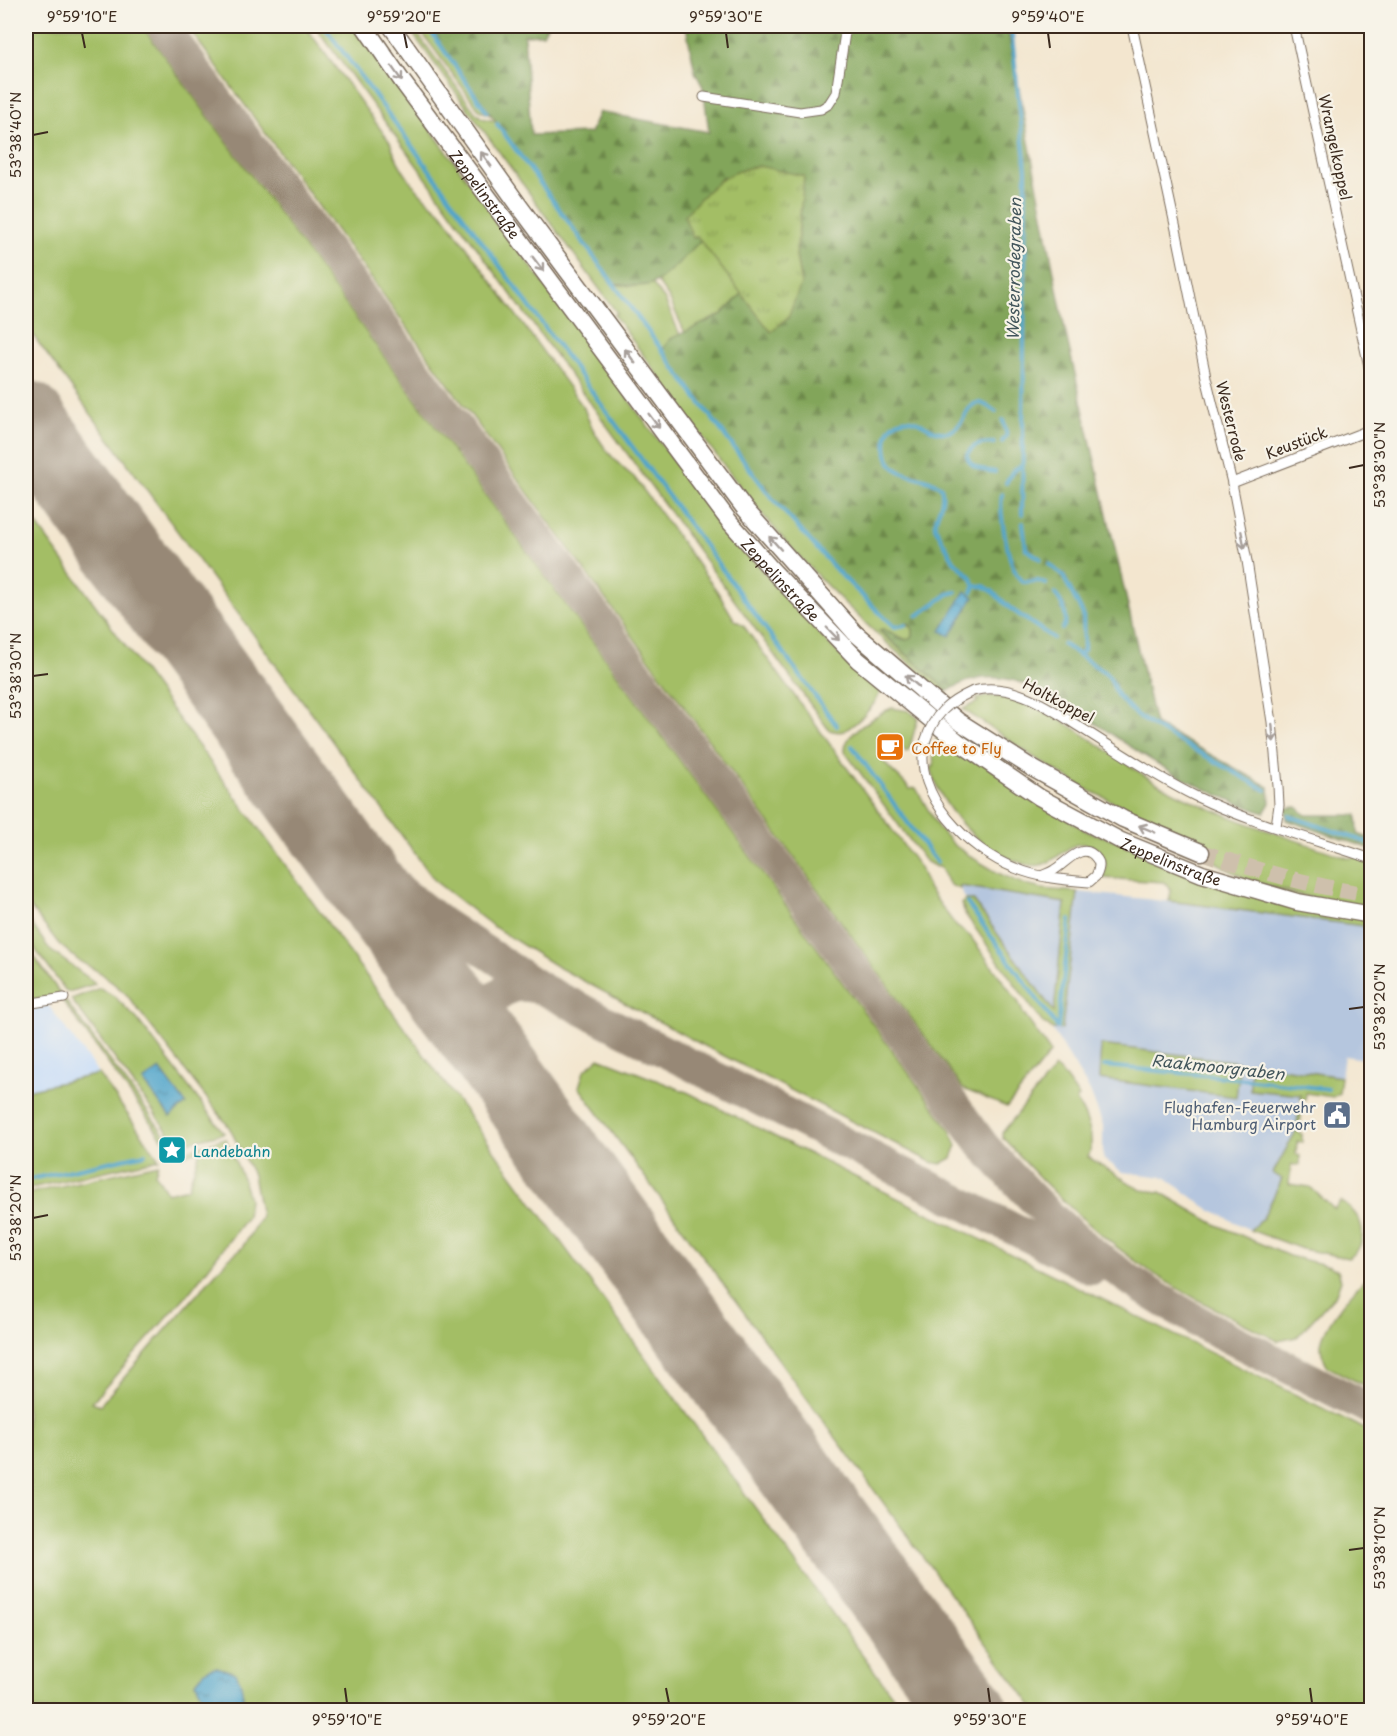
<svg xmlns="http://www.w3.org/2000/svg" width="1397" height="1736" font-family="'Playpen Sans',sans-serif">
	<defs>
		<pattern id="forest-firs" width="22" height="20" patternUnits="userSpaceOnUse" patternTransform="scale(1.5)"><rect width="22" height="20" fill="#82a55a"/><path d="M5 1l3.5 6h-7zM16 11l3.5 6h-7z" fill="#6c874a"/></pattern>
		<pattern id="park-tufts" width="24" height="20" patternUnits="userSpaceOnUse" patternTransform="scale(1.5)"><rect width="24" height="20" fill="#a3be65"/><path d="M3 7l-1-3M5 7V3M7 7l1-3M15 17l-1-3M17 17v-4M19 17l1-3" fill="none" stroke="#869b53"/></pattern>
		<pattern id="water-ripples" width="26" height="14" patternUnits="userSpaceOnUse" patternTransform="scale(1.5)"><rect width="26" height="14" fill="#4fa4cb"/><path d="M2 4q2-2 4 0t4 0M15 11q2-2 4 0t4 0" fill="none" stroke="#4386a4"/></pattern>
	</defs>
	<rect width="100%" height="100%" fill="#f7f3e8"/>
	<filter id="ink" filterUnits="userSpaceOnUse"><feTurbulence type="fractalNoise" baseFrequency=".0167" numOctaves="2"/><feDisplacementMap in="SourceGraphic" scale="12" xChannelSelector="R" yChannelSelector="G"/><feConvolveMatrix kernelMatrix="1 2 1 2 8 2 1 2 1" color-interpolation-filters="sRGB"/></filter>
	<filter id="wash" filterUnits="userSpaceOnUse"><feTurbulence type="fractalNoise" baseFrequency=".008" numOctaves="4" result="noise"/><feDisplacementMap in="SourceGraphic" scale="24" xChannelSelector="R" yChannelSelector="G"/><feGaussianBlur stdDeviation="1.35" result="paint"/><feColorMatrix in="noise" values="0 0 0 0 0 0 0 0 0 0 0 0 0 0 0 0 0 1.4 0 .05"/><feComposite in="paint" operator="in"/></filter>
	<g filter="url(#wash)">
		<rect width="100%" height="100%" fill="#f3e6cf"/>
		<path fill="#c7ddf9" d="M48,1005l51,69 -73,16v-79z"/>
		<path fill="#b5c6de" d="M959,886l117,18 2,-12 144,15 149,20v133l-27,-4 -3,21 -86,-13 -3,5 -3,13 1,8 51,5 -5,36 -23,42 9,6 -19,40 -13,11 -46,-24 -39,-29 -43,-5 -19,-14v-33l-13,-34 -38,-62h10l-8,-17 -81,-112h-8z"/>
		<g fill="#a3be65" stroke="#6f7442" stroke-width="1.5">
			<path d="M26,26h116l807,1102 8,17 -5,13 -11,6 -10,-2 -236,-121 -139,-75 -62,-39 -58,-45 -410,-556z"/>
			<path d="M187,26h118l85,116c9,28 28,52 51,70l143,196c8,26 28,53 50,69l83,114 17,28 9,6 177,243 8,20 28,38 14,10 49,67 4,10 26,37 1,3 -43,54 -44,-18z"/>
			<path d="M315,26h40l342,467 92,109 44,46 47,44c-4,13 -23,32 -36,39 -5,2 -10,0 -15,-1z"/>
			<path d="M407,26h5l63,86 7,6 13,3 117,163 23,2 17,-3 13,17 15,35c-9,4 -14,7 -18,16l110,146 65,74 57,56 13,-4 6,6v7l-6,4 -24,-11 -4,2 69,60 -4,2c-63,-53 -123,-109 -176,-172 -55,-66 -103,-137 -154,-206l3,-2z"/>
			<path d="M417,26h10l63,89 -11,-5z"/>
			<path d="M701,240l41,54 -21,21 -36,18 -16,-35 -13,-18 24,-19z"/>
			<path d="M26,510l877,1200h-658l-4,-26 -24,-17c-11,2 -15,6 -21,16l8,16 2,11h-180v-516l132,-30 -3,9 12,20 21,-5 12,-37 -20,5 -4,-5 16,-2 29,-10h5l17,40 6,20 -2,18 -55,72 -100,113 8,3 128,-146 14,-11 19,-32 -8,-41 -24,-48 -103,-133 -25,-21 -22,-12 -20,-17 -33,-42z"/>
			<path d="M990,696c63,3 121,64 176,92 58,30 121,49 182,70l10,-1 13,5v46l-42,-5 -83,-24 -41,-23 -38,-29 -81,-38 -49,-30 -74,-50 15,-7 -2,-3z"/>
			<path d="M892,708l17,3 9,7 -9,32 -3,2 -14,-18 -14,10c-1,19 21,31 32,45l6,-1 23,41 15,16 24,16 20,12 28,12 16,4 36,3 -16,137h-10l-10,-7 -77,-108 -3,-10 3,-4h8l81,112 11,-109 -105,-17v3l-10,-4 -10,-18h-4l-11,-6 -80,-109c-2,-19 26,-31 40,-41z"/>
			<path d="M938,734l148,97 285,88v8l-202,-26 2,-10 -4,-7 -4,-2 -60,-4c7,-16 -1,-32 -19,-34 -16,-2 -28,19 -44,21 -10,2 -18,-2 -27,-5 -38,-16 -73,-52 -82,-93h3l-1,-13z"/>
			<path d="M26,916l24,34 44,32 1,2 -26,8 -4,-2 -39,-53z"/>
			<path d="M26,945l36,51 -36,5z"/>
			<path d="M100,988l14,8 23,23 87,114 -40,10 -10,-3 -103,-141z"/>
			<path d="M62,1000h3l108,146 -3,3z"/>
			<path d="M1101,1045l137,17 1,12 -3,23 -137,-18z"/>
			<path d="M599,1058l88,34 182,92 502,248v278h-336l-456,-623 5,-16z"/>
			<path d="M1254,1064l87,13 -2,16 -6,4 -27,-4 -1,7 -5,-1 1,-4 -51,-5v-14z"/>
			<path d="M1055,1068l6,4 18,25 -3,3c10,16 21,38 12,57l53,33 19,2 55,32 74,32 41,10 8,5 3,9 -5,14 -39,43 -19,4c-42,-22 -86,-42 -125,-68 -57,-37 -105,-84 -150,-135l-1,-5z"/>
			<path d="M99,1074l60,85 -133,30v-99z"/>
			<path d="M1299,1108h3l-3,25 3,1v8h-5l-1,12 4,2 -1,9h-8l-2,19 21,3 24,22 7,-8c5,4 11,8 15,14 10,13 8,36 -8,43l-46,-9 -52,-19 13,-12 19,-39 -9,-6 23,-42z"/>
			<path d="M1371,1275v114l-43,-22c-4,-8 -8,-15 -7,-23 3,-20 34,-58 50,-69z"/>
		</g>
		<g fill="url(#forest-firs)" stroke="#5e683c" stroke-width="1.5">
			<path d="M427,26h120l-4,8 -19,1 7,100 59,-2 9,-21 110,20 -6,-45 -8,-15 -9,-46h321l58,304 90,394 114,63 1,16 -6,10c-32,-11 -63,-25 -92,-41 -26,-14 -50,-31 -74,-47 -44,-29 -98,-68 -150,-34l-69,-61 4,-1 23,11 7,-4v-7l-5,-6 -7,4h-7l-57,-56 -65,-74 -110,-146 8,-12 51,-24 21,-21 29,37 30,-47 -5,-28 8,-80 -81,1 -39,39 10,22 3,-3 4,5c-12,12 -36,39 -50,44 -13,4 -26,1 -38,0z"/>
			<path d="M1297,807l9,8h51l1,19 13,5v10l-84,-29 -2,-12z"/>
		</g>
		<path fill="url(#park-tufts)" stroke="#6f7442" stroke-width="1.5" d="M759,166l45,10 -8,80 5,28 -13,34 -17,14 -74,-96 -4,2 -9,-22c25,-27 36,-44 75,-50z"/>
		<g fill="url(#water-ripples)" stroke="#456774" stroke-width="1.5">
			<path d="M965,591l9,6 -24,39 -9,-5z"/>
			<path d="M160,1069l26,35 -16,13 -27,-36z"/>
			<path d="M217,1667l19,6 5,11 4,26h-39l-2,-11 -8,-16c6,-10 10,-15 21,-16z"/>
		</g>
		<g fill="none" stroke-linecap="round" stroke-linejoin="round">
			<g stroke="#4fa4cb" stroke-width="4">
				<path d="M324,26l513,700"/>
				<path d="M427,26l60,86"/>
				<path d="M1011,26l15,144 -4,344"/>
				<path d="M497,124l199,273 75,100 66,74 57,56 11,-2"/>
				<path d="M1002,442l5,-7 -4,-15"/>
				<path d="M994,443c-11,0 -23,1 -27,13 4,13 16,14 28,16"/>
				<path d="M1006,483l6,-11 9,-6"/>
				<path d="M1002,494c-3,18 6,77 21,88l15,-1 8,3"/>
				<path d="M1023,523l3,26 15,10"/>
				<path d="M1049,564l14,12 20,38 1,36 -6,5"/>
				<path d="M975,586l-4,-9 -17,-16 -19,-34c0,-15 11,-24 6,-40 -18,-16 -53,-4 -55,-40 -1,-20 12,-33 32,-25 11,5 17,12 30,10 23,-6 16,-47 48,-20"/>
				<path d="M975,586h9l8,5 19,18 42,29"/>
				<path d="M972,592l3,-6"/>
				<path d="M1055,594c8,9 15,25 7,35"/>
				<path d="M917,616l31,-22 8,-2"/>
				<path d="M1063,644l41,28 6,6 7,17 18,19 19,13 112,63"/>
				<path d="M852,746l85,117"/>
				<path d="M1289,816l83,28"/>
				<path d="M967,903l91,125"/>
				<path d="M1058,1028l12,-108"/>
				<path d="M1104,1066l132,12 92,11"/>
				<path d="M26,1180l119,-26"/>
			</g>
			<g stroke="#978876" stroke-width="32">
				<path d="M163,26l820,1119c44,50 90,97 146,134 28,20 58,36 87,52"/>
				<path d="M263,743l81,95 47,45 51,40 100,66 550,280"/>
				<path d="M487,1050c-2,-7 -5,-16 -5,-24 0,-17 15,-35 31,-39 10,-3 20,0 29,2"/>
				<path d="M1198,1322l174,88"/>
			</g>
			<path stroke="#978876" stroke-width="78" d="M26,419l943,1291"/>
		</g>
	</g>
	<g filter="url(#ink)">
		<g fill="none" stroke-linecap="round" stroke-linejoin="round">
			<path stroke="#cec0ac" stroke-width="16" stroke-dasharray="16 8" stroke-linecap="butt" d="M1201,852c56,18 112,35 171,43"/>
			<g stroke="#7b6c5c" stroke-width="11">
				<g id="minor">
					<path d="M1132,26l45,208 29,143 26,106 15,78 25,161 6,64 1,19 -3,21"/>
					<path d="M1294,26l78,354"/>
					<path d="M704,97l96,15 21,-3 8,-5 7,-11 10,-67"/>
					<path d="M1232,483l140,-54"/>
					<path d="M973,691c38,-10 75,16 105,35 39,24 76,50 117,70 56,27 118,43 177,63"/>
					<path d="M925,742c-14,53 45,109 90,126 24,10 49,12 74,14l7,-6c3,-6 5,-13 0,-18 -13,-18 -30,5 -42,12 -4,3 -9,4 -13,6"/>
					<path d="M26,1004l38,-6"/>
				</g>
			</g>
			<g stroke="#7b6c5c" stroke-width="19">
				<g id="trunk">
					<path id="s1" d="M364,26l38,55 327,440 44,50 85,89 99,81 82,56 82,44 81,33 95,28 75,13"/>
					<path d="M391,26l129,181 225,302 110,124 103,88 74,47 91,51 78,33"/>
				</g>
			</g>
			<use href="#minor" stroke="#fff" stroke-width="9"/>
			<use href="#trunk" stroke="#fff" stroke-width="16"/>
			<g stroke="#7b6c5c" stroke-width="11" stroke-linecap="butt">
				<path id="minor-bridge" d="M925,742c9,-28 22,-39 48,-51"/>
			</g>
			<use href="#minor-bridge" stroke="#fff" stroke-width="9"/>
		</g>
		<defs><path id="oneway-shaft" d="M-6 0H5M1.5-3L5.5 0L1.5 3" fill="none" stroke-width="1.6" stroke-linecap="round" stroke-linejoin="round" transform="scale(1.5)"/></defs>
		<g stroke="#a79f9a">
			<use href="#oneway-shaft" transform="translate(397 74) rotate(55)"/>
			<use href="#oneway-shaft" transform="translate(486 159) rotate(-126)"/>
			<use href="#oneway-shaft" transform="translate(538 264) rotate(53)"/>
			<use href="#oneway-shaft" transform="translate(630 356) rotate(-126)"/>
			<use href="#oneway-shaft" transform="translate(654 421) rotate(53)"/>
			<use href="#oneway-shaft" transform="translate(1243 540) rotate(79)"/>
			<use href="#oneway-shaft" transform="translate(775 543) rotate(-132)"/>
			<use href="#oneway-shaft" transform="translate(833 634) rotate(46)"/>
			<use href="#oneway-shaft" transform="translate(912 681) rotate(-140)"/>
			<use href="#oneway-shaft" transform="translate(1273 733) rotate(85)"/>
			<use href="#oneway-shaft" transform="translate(1147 829) rotate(-157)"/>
		</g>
	</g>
	<path fill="none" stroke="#3b2a1e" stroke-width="2" d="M82,33l3,15M404,33l3,15M726,33l2,15M1048,33l2,15M33,135l15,-3M1349,468l15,-3M33,676l15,-2M1349,1009l15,-2M33,1218l15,-3M1349,1550l15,-2M345,1688l2,15M666,1688l3,15M988,1688l2,15M1310,1688l2,15"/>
	<defs>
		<g id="cafe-square" transform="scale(1.5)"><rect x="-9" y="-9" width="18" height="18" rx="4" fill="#e8710a" stroke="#f7f3e8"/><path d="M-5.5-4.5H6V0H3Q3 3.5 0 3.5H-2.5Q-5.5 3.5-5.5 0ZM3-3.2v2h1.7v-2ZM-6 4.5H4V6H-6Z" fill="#fff"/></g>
		<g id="civic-square" transform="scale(1.5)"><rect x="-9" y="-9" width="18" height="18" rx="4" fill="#5c6f8a" stroke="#f7f3e8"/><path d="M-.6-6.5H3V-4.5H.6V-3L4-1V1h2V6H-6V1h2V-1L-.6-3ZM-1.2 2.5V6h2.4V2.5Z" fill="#fff"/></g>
		<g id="sight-square" transform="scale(1.5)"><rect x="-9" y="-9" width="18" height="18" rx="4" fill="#0f9aa8" stroke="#f7f3e8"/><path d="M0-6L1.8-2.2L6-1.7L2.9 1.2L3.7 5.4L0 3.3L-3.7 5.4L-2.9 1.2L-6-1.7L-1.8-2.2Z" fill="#fff"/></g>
	</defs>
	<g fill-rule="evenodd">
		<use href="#cafe-square" x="890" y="747"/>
		<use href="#civic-square" x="1337" y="1115"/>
		<use href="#sight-square" x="172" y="1150"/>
	</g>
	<g text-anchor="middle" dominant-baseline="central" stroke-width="4.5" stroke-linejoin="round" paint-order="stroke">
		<g font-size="15" fill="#3b2a1e" stroke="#f7f3e8">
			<text transform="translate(1336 147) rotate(78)">Wrangelkoppel</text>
			<text stroke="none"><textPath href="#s1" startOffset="207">Zeppelinstraße</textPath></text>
			<text transform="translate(1232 421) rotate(76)">Westerrode</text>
			<text transform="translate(1296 442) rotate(-21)">Keustück</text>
			<text stroke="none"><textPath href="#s1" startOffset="693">Zeppelinstraße</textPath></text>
			<text transform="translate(1059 700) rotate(28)">Holtkoppel</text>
			<text stroke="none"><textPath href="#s1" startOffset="1179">Zeppelinstraße</textPath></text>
		</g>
		<g font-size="15" fill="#c56008" stroke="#f7f3e8" text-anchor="start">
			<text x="911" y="747">Coffee to Fly</text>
		</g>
		<g font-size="15" fill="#4e5e75" stroke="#f7f3e8" text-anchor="end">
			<text x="1316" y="1106">Flughafen-Feuerwehr<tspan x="1316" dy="17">Hamburg Airport</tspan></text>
		</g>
		<g font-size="15" fill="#0d838f" stroke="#f7f3e8" text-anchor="start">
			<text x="193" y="1150">Landebahn</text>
		</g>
		<g font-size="16" font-style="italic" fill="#42555b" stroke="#f7f3e8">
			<text transform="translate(1013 269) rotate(-89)">Westerrodegraben</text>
			<text transform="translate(1218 1066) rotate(6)">Raakmoorgraben</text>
		</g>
	</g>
	<rect width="1397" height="1736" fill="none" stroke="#f7f3e8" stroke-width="66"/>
	<rect x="33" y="33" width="1331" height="1670" fill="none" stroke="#3b2a1e" stroke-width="2"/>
	<g font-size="15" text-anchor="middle" fill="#3b2a1e">
		<text x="82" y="22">9°59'10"E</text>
		<text x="404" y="22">9°59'20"E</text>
		<text x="726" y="22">9°59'30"E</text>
		<text x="1048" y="22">9°59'40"E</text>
		<text transform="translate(16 135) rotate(-90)" y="5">53°38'40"N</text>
		<text transform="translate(1380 465) rotate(-90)" y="5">53°38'30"N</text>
		<text transform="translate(16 676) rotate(-90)" y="5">53°38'30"N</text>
		<text transform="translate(1380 1007) rotate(-90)" y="5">53°38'20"N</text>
		<text transform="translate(16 1218) rotate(-90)" y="5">53°38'20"N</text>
		<text transform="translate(1380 1548) rotate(-90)" y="5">53°38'10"N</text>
		<text x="347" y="1725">9°59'10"E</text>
		<text x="669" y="1725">9°59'20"E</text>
		<text x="990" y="1725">9°59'30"E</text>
		<text x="1312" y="1725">9°59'40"E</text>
	</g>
</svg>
